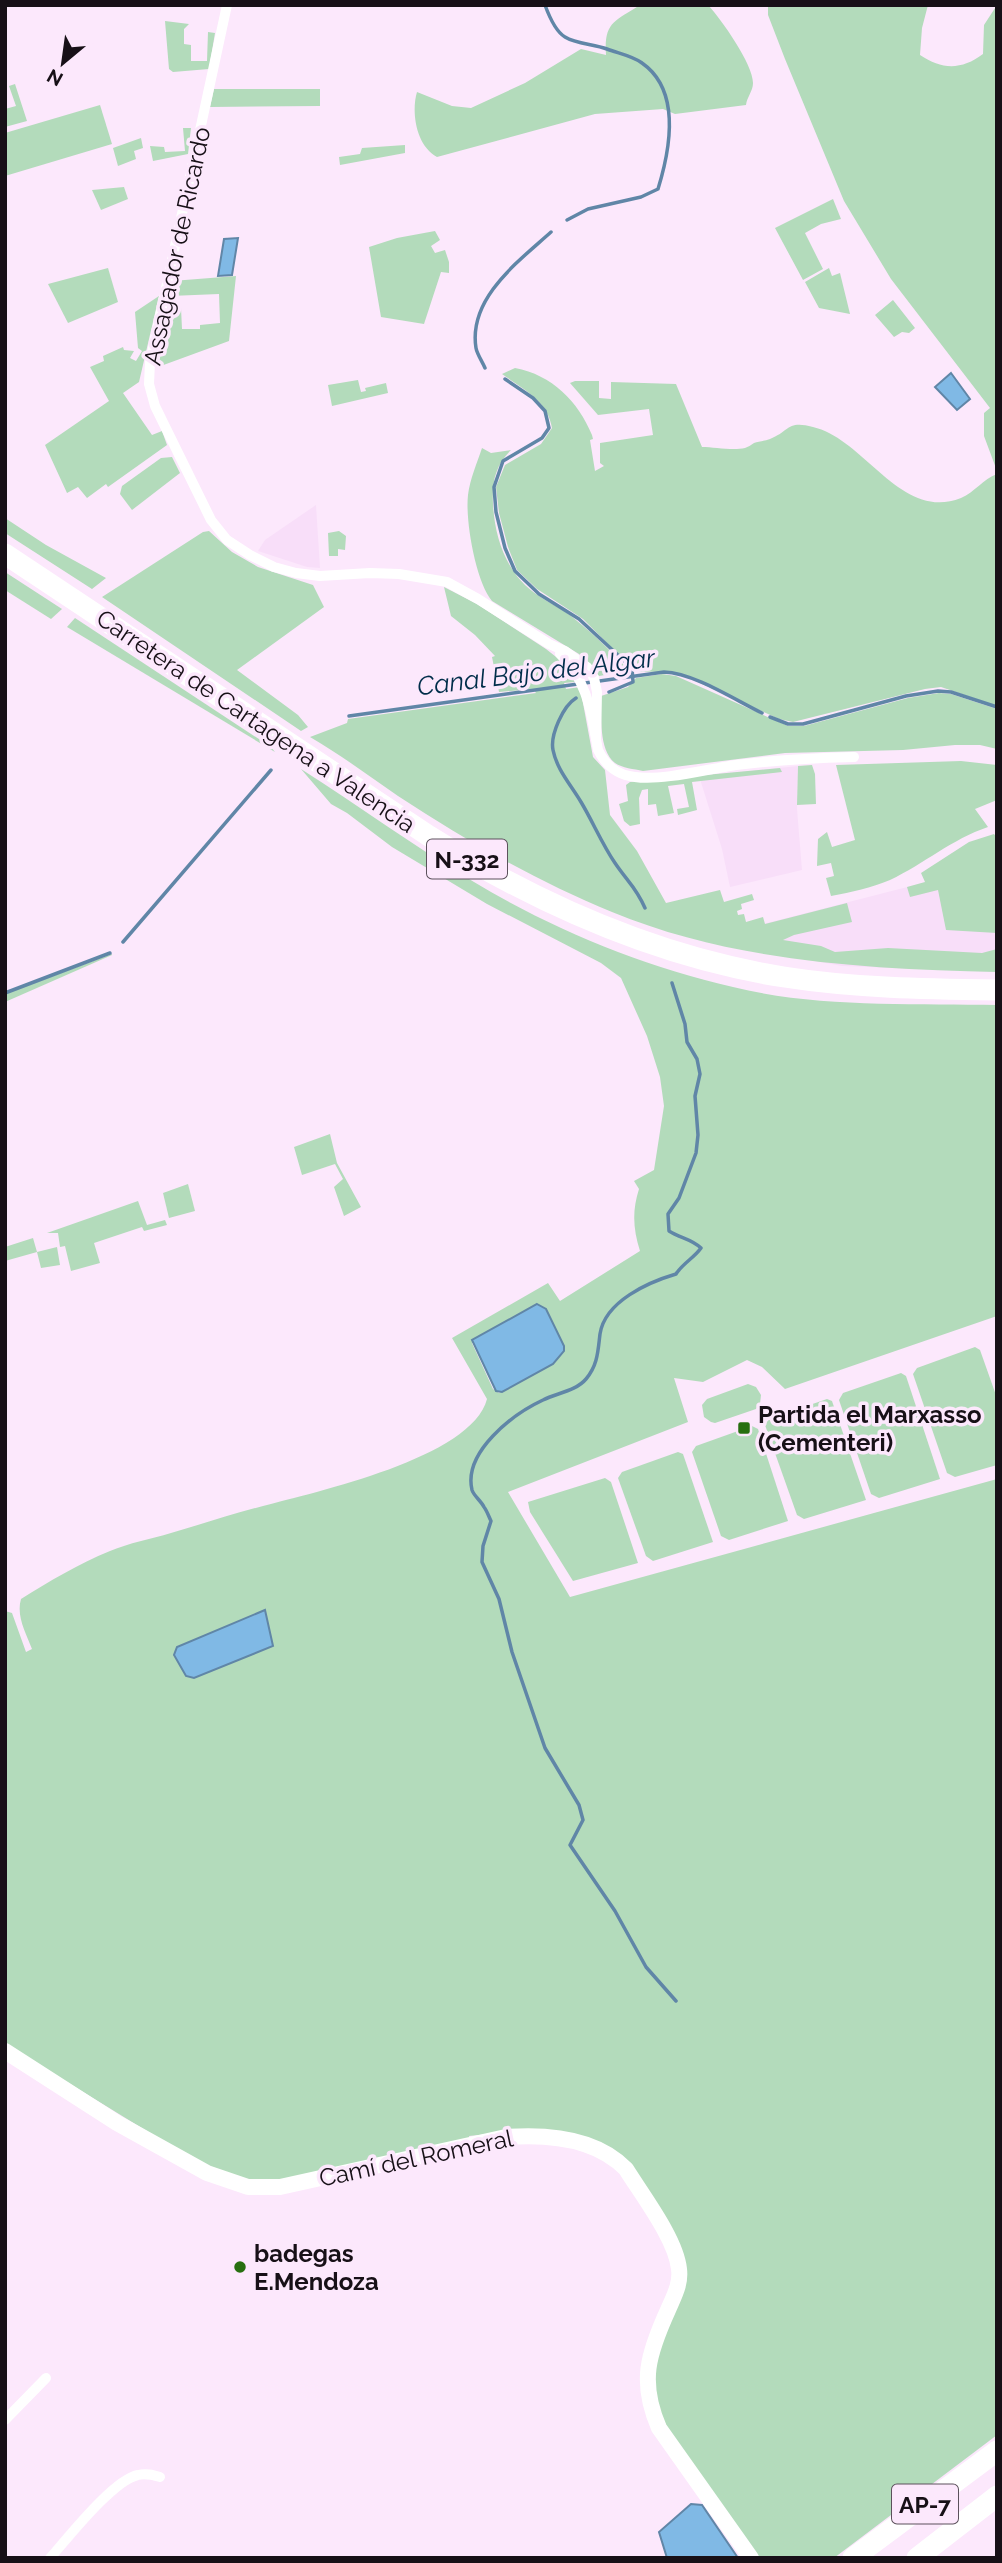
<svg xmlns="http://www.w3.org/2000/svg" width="1002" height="2563" font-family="Raleway,sans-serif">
	<rect width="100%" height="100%" fill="#fce8fc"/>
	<g fill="#f8def9">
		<path d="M316,505l4,63 -13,-1 -49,-16 7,-11z"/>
		<path d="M798,766l-1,43 5,61 -72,17 -8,-38 -23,-73z"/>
		<path d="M997,864v108l-155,-6 -141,-26z"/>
	</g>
	<g fill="#b3dbbb" fill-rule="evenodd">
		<path d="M640,5h68c13,14 45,59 45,78 0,8 -6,14 -7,22l-71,9 -12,-5 -68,5 -158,43c-21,-11 -26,-45 -20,-65l35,14 19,2 54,-25 56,-34 25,6c-2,-33 8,-33 34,-50z"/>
		<path d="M768,5h160l-6,23 -2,27c22,15 42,15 63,-1l1,-29 13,-20v466l-13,-35v-23l6,-5 -99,-129 -47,-78 -59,-142 -17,-44z"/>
		<path d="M165,21l24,3 -5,5v15l7,1v16h16l1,-29 7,1 -6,36 -36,3 -4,-3z"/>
		<path d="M15,84l12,37 -22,6v-18l11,-3 -7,-20z"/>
		<path d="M214,89h106v17l-110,1z"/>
		<path d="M100,105l12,39 -107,32v-43z"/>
		<path d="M183,128h8l-3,26 -35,7 -3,-15 14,1 1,5 20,-1z"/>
		<path d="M141,138l2,10 -9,3 2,8 -18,7 -5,-18z"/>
		<path d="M405,145v8l-65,12 -1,-8 21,-3 2,-6z"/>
		<path d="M124,187l4,12 -27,11 -9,-20z"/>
		<path d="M833,199l8,20 -20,5 -16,9 18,36 -20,11 -28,-52z"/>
		<path d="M435,231l5,9 -9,6 4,7 10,-3 4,12v11l-8,-1 -17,52 -43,-7 -12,-70 28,-9z"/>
		<path d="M108,268l10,34 -50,21 -20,-39z"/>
		<path d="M829,268l3,8 8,-3 10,41 -31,-6 -14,-26z"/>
		<path d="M236,276l-7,65 -71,26 11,-66 8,1 4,6 1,21h18v-4l20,-2 -1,-29 -49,2 2,-15z"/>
		<path d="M159,296l-20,86 -16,11 29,42 10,-4 5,14 -59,42 -2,-3 -19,14 -9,-11 -11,6 -22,-48 64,-44 -19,-34 14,-6 -1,-5 20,-9 1,3 10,1 -4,7 6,3 6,-10 -4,-3 -3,-36z"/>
		<path d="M893,300l22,28 -6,5 -7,-1 -8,5 -19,-22z"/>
		<path d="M515,368c37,7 63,33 77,67l1,4 -3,1 5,31 9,-5 -4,-3v-20l53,-8 -4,-26 -51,6 -28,-32 5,-2h24v17l12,1v-17l65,2 26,63c12,0 31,4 43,1 3,-1 6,-3 9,-5 5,-2 11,-2 16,-4 20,-8 17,-19 43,-12 52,12 88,95 148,71 14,-6 22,-19 36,-24v232l-56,-19 -16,2 -132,33 -14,-3 -101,-46 -43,-2 -4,-8 -17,-13 -31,-31 -46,-30 -20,-19 -9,-23 -9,-34 -3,-26 9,-22 36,-21 11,-16c-4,-27 -29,-39 -50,-54z"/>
		<path d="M358,380l3,12 5,-1 -1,-3 21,-5 2,10 -56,13 -4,-21z"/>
		<path d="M482,448l9,5 20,-3c-16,16 -19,32 -18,54 2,36 14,71 46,92 10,7 22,12 32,20 18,14 43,37 58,55l-30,5 -20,-22 -87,-53c-16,-19 -27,-80 -24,-106 2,-16 9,-32 14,-47z"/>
		<path d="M172,457l8,16 -48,37 -12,-16 2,-8 39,-28z"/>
		<path d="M5,518l41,27 60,33 -14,11 -87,-56z"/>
		<path d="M209,531l23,21 26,15 55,18 11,22 -87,63 61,45 10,12 -7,4 -199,-134 101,-65z"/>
		<path d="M339,531l7,5 -1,14 -7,-1v7h-9l-1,-23z"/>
		<path d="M5,572l57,37 -11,10 -46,-29z"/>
		<path d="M444,587l33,17 69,45 19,15 10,18 -11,1 2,6 14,-2 13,70 12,13 5,45 27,36 29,52 54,-13 4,12 28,-8 2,6 -13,4 1,5 -5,2 1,4 6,-1 2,8 17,-5 2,7 82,-21 5,19 -58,13 -11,5 38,6 14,6 53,-4 94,5 15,-4v23c-129,-3 -264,-10 -385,-60 -74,-30 -147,-72 -214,-116 -29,-20 -57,-41 -88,-59l37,-14 1,-4 188,-26 -3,-4 -34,3 -7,-35 3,-1 -20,-21 -24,-19z"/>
		<path d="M75,618l196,129 4,5 -208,-125z"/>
		<path d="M662,674l14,2 112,50h16l104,-28 31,-5 12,1 46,15v40l-17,-4h-25l-52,5 -118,3 -142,18c-9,-2 -21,-3 -28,-8 -17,-14 -13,-47 -14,-67l27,-9 8,-9z"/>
		<path d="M961,761l36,4v35l-22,9 13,18c-36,12 -64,37 -98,53 -19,8 -38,12 -59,16l-5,-18 8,-2 -3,-13 -14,3 1,-27 9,-7 5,15 23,-7 -19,-75z"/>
		<path d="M812,765l3,9 1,30 -19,1 1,-39z"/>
		<path d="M780,768l2,4 -90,10 5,28 -19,5 -1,-6 12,-2 -5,-23 -16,2 6,27 -16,3 -2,-12 -8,1v-16l-6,1 -3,8 1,26 -10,2 -6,-5 -5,-17 9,-3 -2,-16 4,-3z"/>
		<path d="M301,769c58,37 114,78 173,113 80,48 169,84 259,105 85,21 177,16 264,18v311l-212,73 -23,-22 -15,-7 -44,22 -29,-4 14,44 -180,70 62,105 427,-118v956l-163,123h-75l-89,-124 -14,-31 -2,-30 4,-25 28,-74 -72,-124 -94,-19 -51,5 1,5 -194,41h-24l-50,-17 -197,-121v-433l7,2 14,39 6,-3c-6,-16 -16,-33 -11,-50 29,-18 57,-35 89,-48 19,-8 41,-12 61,-18 31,-9 61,-19 92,-27 52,-14 209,-48 224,-107l-35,-61 96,-55 12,18 80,-50c-7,-22 -8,-40 -1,-62l-5,-8 20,-11 10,-64 -4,-29 -13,-41 -26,-58 -20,-15 -114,-59 -95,-57 -45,-34 -16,-9zM472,1343l92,8 -11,13 -54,29 -6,-4z"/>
		<path d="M994,834l3,4v95l-51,-3 -8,-40 -28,7 -3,-10 18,-5 -4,-9 48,-31z"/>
		<path d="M112,954v1l-107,47v-8z"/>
		<path d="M330,1134l7,29 24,44 -17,9 -10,-29 9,-8 -8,-15 -33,11 -8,-28z"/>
		<path d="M188,1184l7,27 -26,7 -6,-25z"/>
		<path d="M138,1201l9,24 18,-5 2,5 -23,6 -2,-4 -48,16 6,20 -29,8 -6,-25 -5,1 -2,-14h-11z"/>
		<path d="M33,1238l4,14 20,-5 3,18 -19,3 -4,-16 -32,9v-14z"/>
		<path d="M975,1347l5,3 17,48v67l-42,12 -8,-4 -34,-99 4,-6z"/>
		<path d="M901,1373l5,3 34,103 -61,19 -8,-4 -32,-94 4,-7z"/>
		<path d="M748,1384l8,3 5,8 -1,9 -4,5 -41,14 -4,-1 -7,-5 -2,-12 5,-6z"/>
		<path d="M827,1399l5,2 34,99 -62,19 -7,-4 -32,-90 4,-6z"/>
		<path d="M752,1426l6,3 30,92 -59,19 -8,-4 -29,-84 4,-6z"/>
		<path d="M678,1452l5,2 30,88 -60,19 -7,-5 -28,-78 4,-6z"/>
		<path d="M605,1478l6,4 27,81 -65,18 -43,-69 -2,-10z"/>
	</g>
	<g fill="#80b9e5" stroke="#6086a7" stroke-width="2">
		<path d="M238,238l-6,37 -14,1 6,-37z"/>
		<path d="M951,373l19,26 -13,11 -22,-23z"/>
		<path d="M537,1304l9,5 18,37v5l-11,13 -51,28 -6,-1 -24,-51z"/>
		<path d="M265,1610l8,36 -79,32 -8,-2 -12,-21 3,-8z"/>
		<path d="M691,2504l11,1 36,53h-71l-8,-26z"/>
	</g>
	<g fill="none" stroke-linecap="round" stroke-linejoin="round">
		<g stroke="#6086a7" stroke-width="3.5">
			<path d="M545,5c4,11 10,26 20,32 11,7 29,7 42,12 10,4 26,7 35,14 40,28 28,87 16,126l-17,8 -53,12 -21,11"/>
			<path d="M485,368c-3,-7 -8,-14 -9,-20 -8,-50 43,-87 75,-116"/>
			<path d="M505,379l28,19 12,13 4,17 -7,10 -39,23 -9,26 2,25 9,36 10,23 24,23 40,25 53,49 1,14 -24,10"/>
			<path d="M576,698c-13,8 -26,37 -23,52 4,20 18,35 28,52 12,20 21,42 34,61 12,18 21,24 30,45"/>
			<path d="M349,716l315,-44c30,1 71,28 98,41"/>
			<path d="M770,717l18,7h15l103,-28 32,-5 13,1 46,15"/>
			<path d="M123,942l148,-172"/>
			<path d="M672,983l13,41 2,18 10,17 3,15 -5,22 3,39 -2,18 -17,45 -11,16 1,17c11,7 23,8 32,17 -7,10 -18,15 -25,26 -27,8 -71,27 -76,60 -2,16 -2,31 -14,45 -10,12 -29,14 -43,21 -30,14 -80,52 -71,90 2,6 9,11 12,17 3,4 5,10 7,14l-8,25 -1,16 17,37 13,53 33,96 34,57 4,15 -13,25 45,66 31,56 30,34"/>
			<path d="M5,993l105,-40"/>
		</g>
		<g stroke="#fff" stroke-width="10">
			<path d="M227,5l-77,357 -1,22 6,22 56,114 16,20 23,15 24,12 22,6 24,3 50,-3 29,1 48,8 31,17 71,45 16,7 22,16 7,11 3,14 -1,46"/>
			<path d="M560,654c28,27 31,59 38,96 8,16 19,25 37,27 27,4 73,-8 101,-12 39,-5 79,-7 118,-8"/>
			<path d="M5,2420l41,-42"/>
			<path d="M50,2558c18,-20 63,-78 88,-83 8,-2 15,0 22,2"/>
		</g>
		<path stroke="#fff" stroke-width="16" d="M5,2051l112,72 90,50 41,14h32l226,-50c40,-3 90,1 120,32 16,26 50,70 53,100 2,15 -5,27 -11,41 -20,44 -29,72 -9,118l92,130"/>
		<g stroke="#fff" stroke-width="21">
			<path d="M5,554l424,282c109,68 227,121 355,141 70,11 142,12 213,13"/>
			<path d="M853,2558l144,-107"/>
			<path d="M917,2558l80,-62"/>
		</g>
	</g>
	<g fill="#276f10" stroke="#fce8fc" stroke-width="2.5">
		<rect x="737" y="1421" width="14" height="14" rx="3.5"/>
		<circle cx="240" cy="2267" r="7"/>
	</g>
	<g text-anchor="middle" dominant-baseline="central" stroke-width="7" stroke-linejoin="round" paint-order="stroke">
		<g fill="#fce8fc" stroke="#5c515c" stroke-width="2">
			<rect x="427" y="839.5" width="80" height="39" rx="5"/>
			<rect x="892" y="2484.5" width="66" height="39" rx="5"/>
		</g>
		<g font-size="23" font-weight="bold" fill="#171017">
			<text x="467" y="859">N-332</text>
			<text x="925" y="2504">AP-7</text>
		</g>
		<g font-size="24" fill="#171017" stroke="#fce8fc">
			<text transform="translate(177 246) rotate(-78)">Assagador de Ricardo</text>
			<text transform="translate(256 721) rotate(34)">Carretera de Cartagena a Valencia</text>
			<text transform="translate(416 2158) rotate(-12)">Camí del Romeral</text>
		</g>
		<g font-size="24" font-weight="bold" fill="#171017" stroke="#fce8fc" text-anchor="start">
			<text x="758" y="1414">Partida el Marxasso<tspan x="758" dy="28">(Cementeri)</tspan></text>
			<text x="254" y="2253">badegas<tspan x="254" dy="28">E.Mendoza</tspan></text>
		</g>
		<g font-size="26" font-style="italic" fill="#002d4a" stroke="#fce8fc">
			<text transform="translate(536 672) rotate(-7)">Canal Bajo del Algar</text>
		</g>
	</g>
	<rect width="1002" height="2563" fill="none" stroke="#171017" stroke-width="14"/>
	<g transform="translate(63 63) rotate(209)" stroke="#fce8fc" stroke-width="5" paint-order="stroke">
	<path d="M0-5L12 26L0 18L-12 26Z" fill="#171017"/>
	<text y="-10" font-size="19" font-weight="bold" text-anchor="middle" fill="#171017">N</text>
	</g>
</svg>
